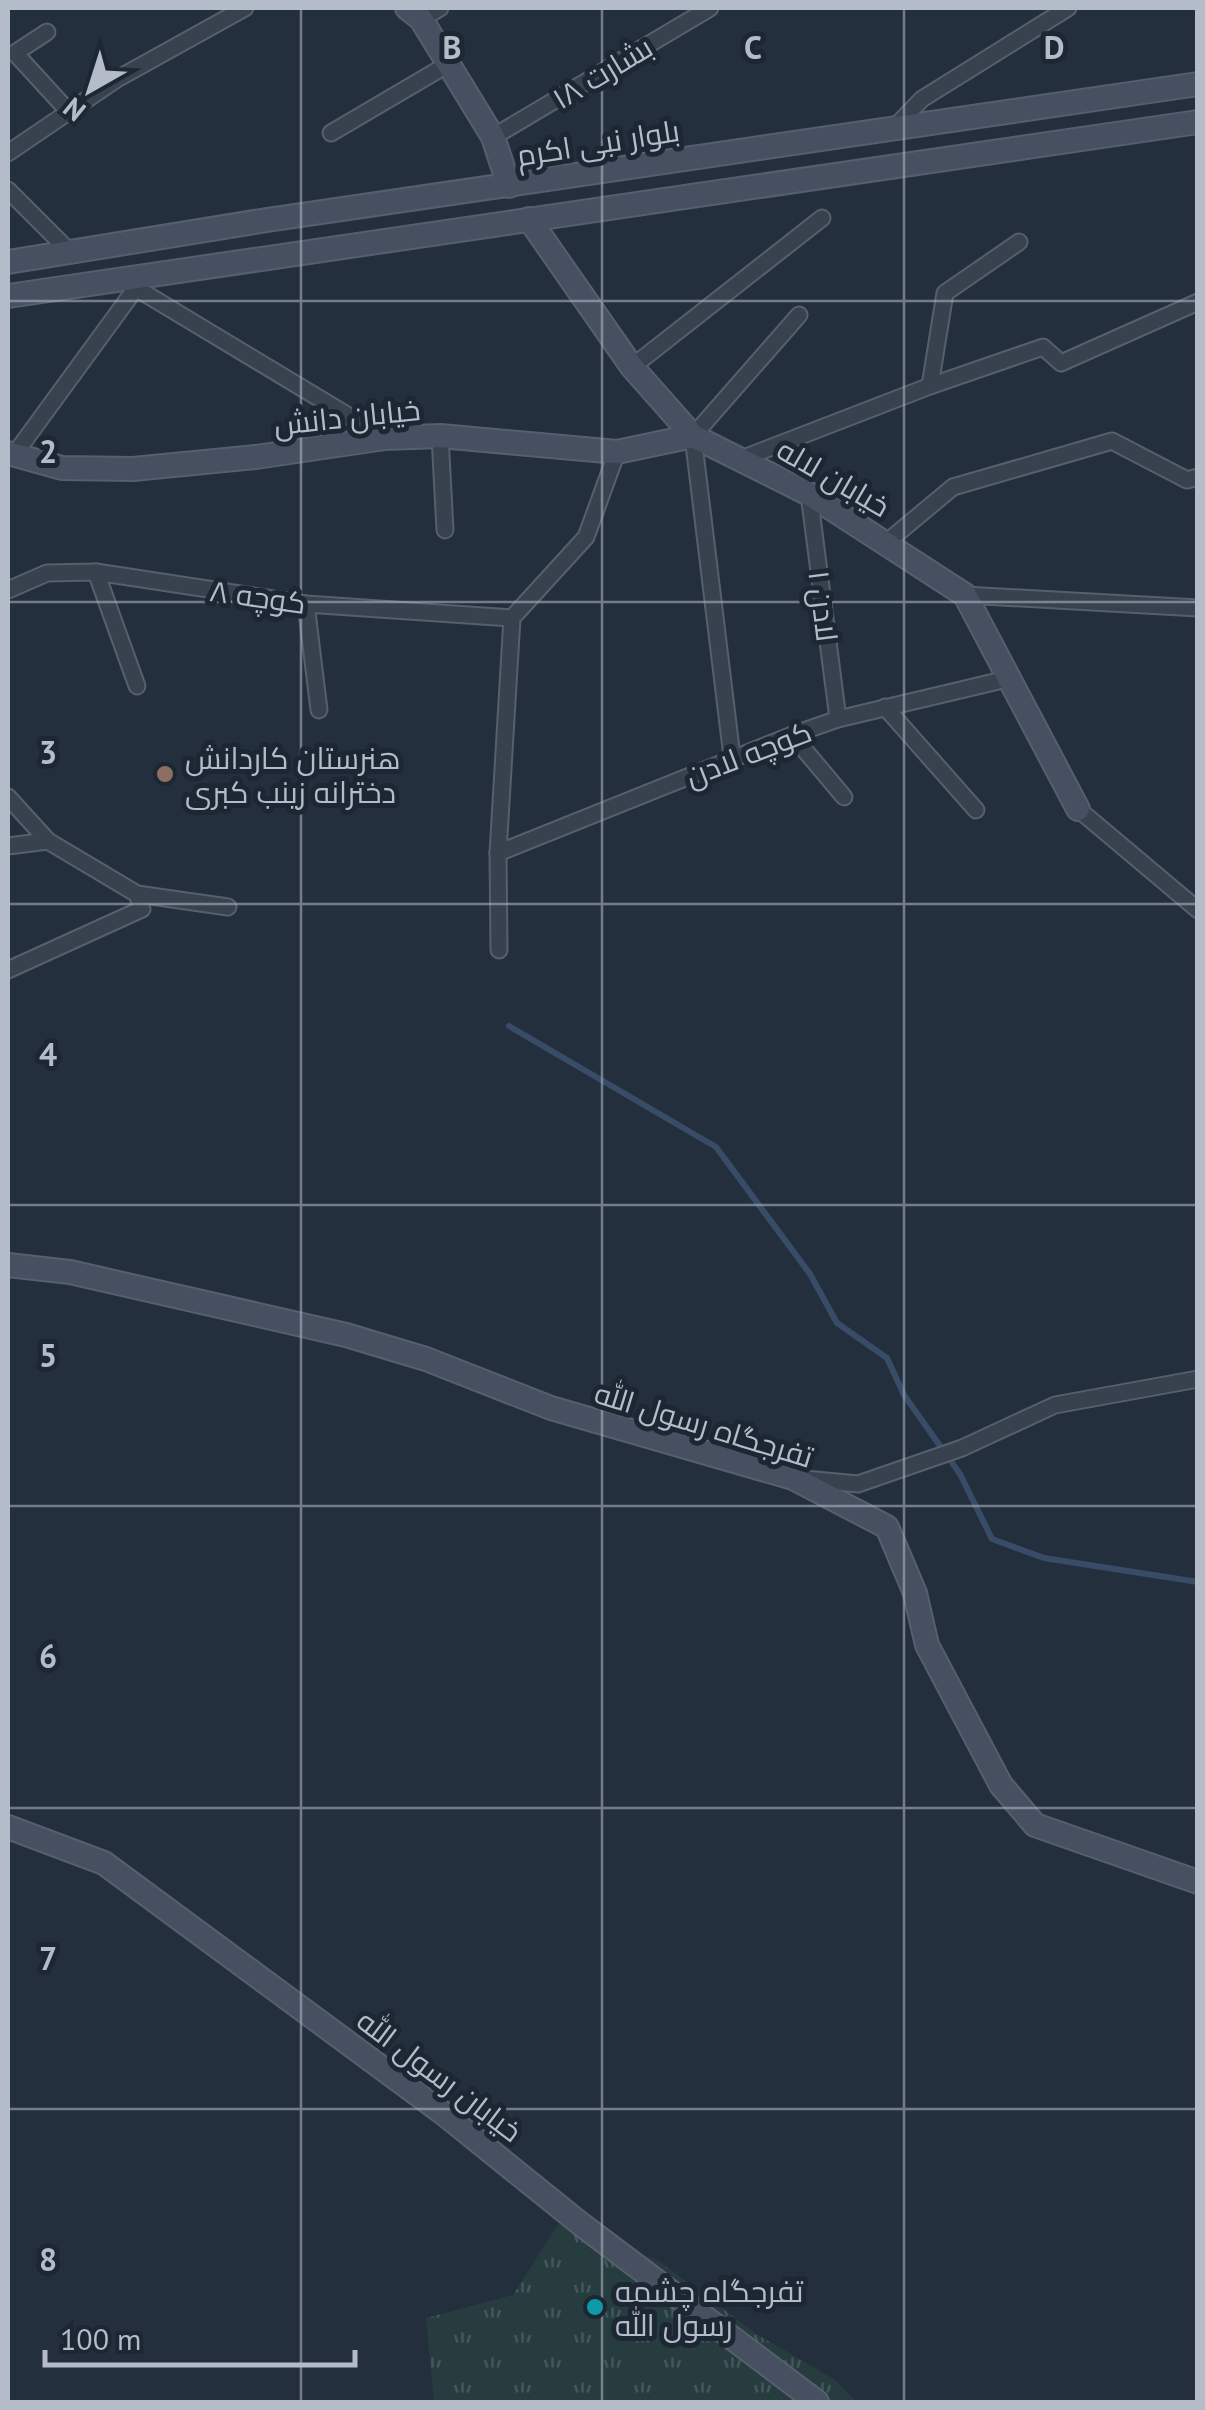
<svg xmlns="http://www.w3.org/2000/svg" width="1205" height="2410" font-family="'PT Sans',Cairo,sans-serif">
	<defs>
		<pattern id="grass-tufts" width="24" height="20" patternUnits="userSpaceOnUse" patternTransform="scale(2.5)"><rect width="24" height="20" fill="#263c3f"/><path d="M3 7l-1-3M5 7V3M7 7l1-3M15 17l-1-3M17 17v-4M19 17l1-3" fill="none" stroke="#435659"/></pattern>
	</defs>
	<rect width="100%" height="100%" fill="#242f3e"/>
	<path fill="url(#grass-tufts)" d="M559,2223l100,38 99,74 77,45 22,22h-423l-8,-84 87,-23z"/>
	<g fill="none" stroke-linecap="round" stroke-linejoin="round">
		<path stroke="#394c67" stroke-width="6" d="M509,1026l207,121 94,127 27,49 50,35 17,37 56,79 32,65 52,19 154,24"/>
		<g stroke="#565f6c" stroke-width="19">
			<g id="street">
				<path d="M421,19l19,-11"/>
				<path d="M47,32l-32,21 54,59"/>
				<path d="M896,126l26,-27 146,-91"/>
				<path d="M331,133l119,-70"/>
				<path d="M493,137l217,-129"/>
				<path d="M8,153l109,-74 128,-71"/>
				<path d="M8,190l62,62"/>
				<path d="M128,277l8,11 249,150"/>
				<path d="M632,367l190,-149"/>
				<path d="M930,386l15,-93 74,-51"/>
				<path d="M440,436l5,94"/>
				<path d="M14,455l122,-167"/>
				<path d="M741,459l189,-73 113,-39 18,16 137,-61"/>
				<path d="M809,494l29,225"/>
				<path d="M887,542l66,-55 159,-46 75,39 11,-3"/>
				<path d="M96,572l41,114"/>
				<path d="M8,590l39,-17 49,-1 210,32 206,14"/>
				<path d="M965,595l233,13"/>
				<path d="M306,604l13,106"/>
				<path d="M885,707l91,103"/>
				<path d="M792,735l52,62"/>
				<path d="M732,757l-39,-321 106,-121"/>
				<path d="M8,797l40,44 89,53 5,15 -134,61"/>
				<path d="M1078,809l120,101"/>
				<path d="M8,846l40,-5"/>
				<path d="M498,853l294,-118 46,-16 169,-40"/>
				<path d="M137,894l91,13"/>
				<path d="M499,950l-1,-97 14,-235 74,-81 31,-85"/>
				<path d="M805,1479l53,5 104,-36 93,-43 143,-26"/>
			</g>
		</g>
		<g stroke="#565f6c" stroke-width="26">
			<g id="secondary">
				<path d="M407,8l14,11 72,118 16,49"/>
				<path d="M529,219l103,148 61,69 116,58 156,101 113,214"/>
				<path d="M8,262l259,-42 931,-136"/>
				<path d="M8,296l1190,-174"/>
				<path d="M8,453l54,15 71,1 123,-12 129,-19 55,-2 177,16 76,-16"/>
				<path d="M8,1265l62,7 276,63 80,24 125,49 242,70 94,49 28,66 12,52 74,140 34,40 163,57"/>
				<path d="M8,1827l96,36 339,250 139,112 235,177"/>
			</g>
		</g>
		<use href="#street" stroke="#38414e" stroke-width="15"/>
		<use href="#secondary" stroke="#465061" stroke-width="22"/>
	</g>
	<path fill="none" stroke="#b4bcc9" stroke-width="2.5" stroke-opacity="0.55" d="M301,8v2394M602,8v2394M904,8v2394M8,301h1190M8,602h1190M8,904h1190M8,1205h1190M8,1506h1190M8,1808h1190M8,2109h1190"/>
	<circle fill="#8d6e63" stroke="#1d2633" stroke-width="4" cx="165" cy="774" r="10"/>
	<circle fill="#0f9aa8" stroke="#1d2633" stroke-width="4" cx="595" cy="2307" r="10"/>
	<g text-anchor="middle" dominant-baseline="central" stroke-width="10" stroke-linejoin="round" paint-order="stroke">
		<g font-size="30" fill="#b4bcc9" stroke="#1d2633">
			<text transform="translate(602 72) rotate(-31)">بشارت ۱۸</text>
			<text transform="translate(598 142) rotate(-9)">بلوار نبی اکرم</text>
			<text transform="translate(347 416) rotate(-6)">خیابان دانش</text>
			<text transform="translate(834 477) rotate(30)">خیابان لاله</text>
			<text transform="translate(258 596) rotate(8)">کوچه ۸</text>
			<text transform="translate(824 606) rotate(83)">لادن ۱</text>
			<text transform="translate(748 753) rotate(-21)">کوچه لادن</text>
			<text transform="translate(704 1424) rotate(17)">تفرجگاه رسول الله</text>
			<text transform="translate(440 2075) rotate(37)">خیابان رسول الله</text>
		</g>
		<g font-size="30" fill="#b4bcc9" stroke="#1d2633" text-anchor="start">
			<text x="185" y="757">هنرستان کاردانش<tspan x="185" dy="34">دخترانه زینب کبری</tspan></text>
			<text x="615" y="2290">تفرجگاه چشمه<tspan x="615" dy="34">رسول الله</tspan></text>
		</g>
	</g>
	<g font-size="32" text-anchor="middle" font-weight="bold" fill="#b4bcc9" stroke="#1d2633" stroke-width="10" stroke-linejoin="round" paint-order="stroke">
		<text x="452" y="59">B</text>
		<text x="753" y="59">C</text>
		<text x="1054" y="59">D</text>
		<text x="48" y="463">2</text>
		<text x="48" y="764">3</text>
		<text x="48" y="1066">4</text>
		<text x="48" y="1367">5</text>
		<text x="48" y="1668">6</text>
		<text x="48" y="1970">7</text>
		<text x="48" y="2271">8</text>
	</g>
	<rect width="1205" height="2410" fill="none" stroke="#b4bcc9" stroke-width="20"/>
	<g transform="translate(90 90) rotate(219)" stroke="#1d2633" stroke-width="8" paint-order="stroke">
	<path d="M0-8L18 38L0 25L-18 38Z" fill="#b4bcc9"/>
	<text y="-15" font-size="28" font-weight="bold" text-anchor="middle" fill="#b4bcc9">N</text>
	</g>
	<path d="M45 2350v15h310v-15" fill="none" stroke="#b4bcc9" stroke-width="5"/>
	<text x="60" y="2350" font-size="30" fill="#b4bcc9" stroke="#1d2633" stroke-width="8" paint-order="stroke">100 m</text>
</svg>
